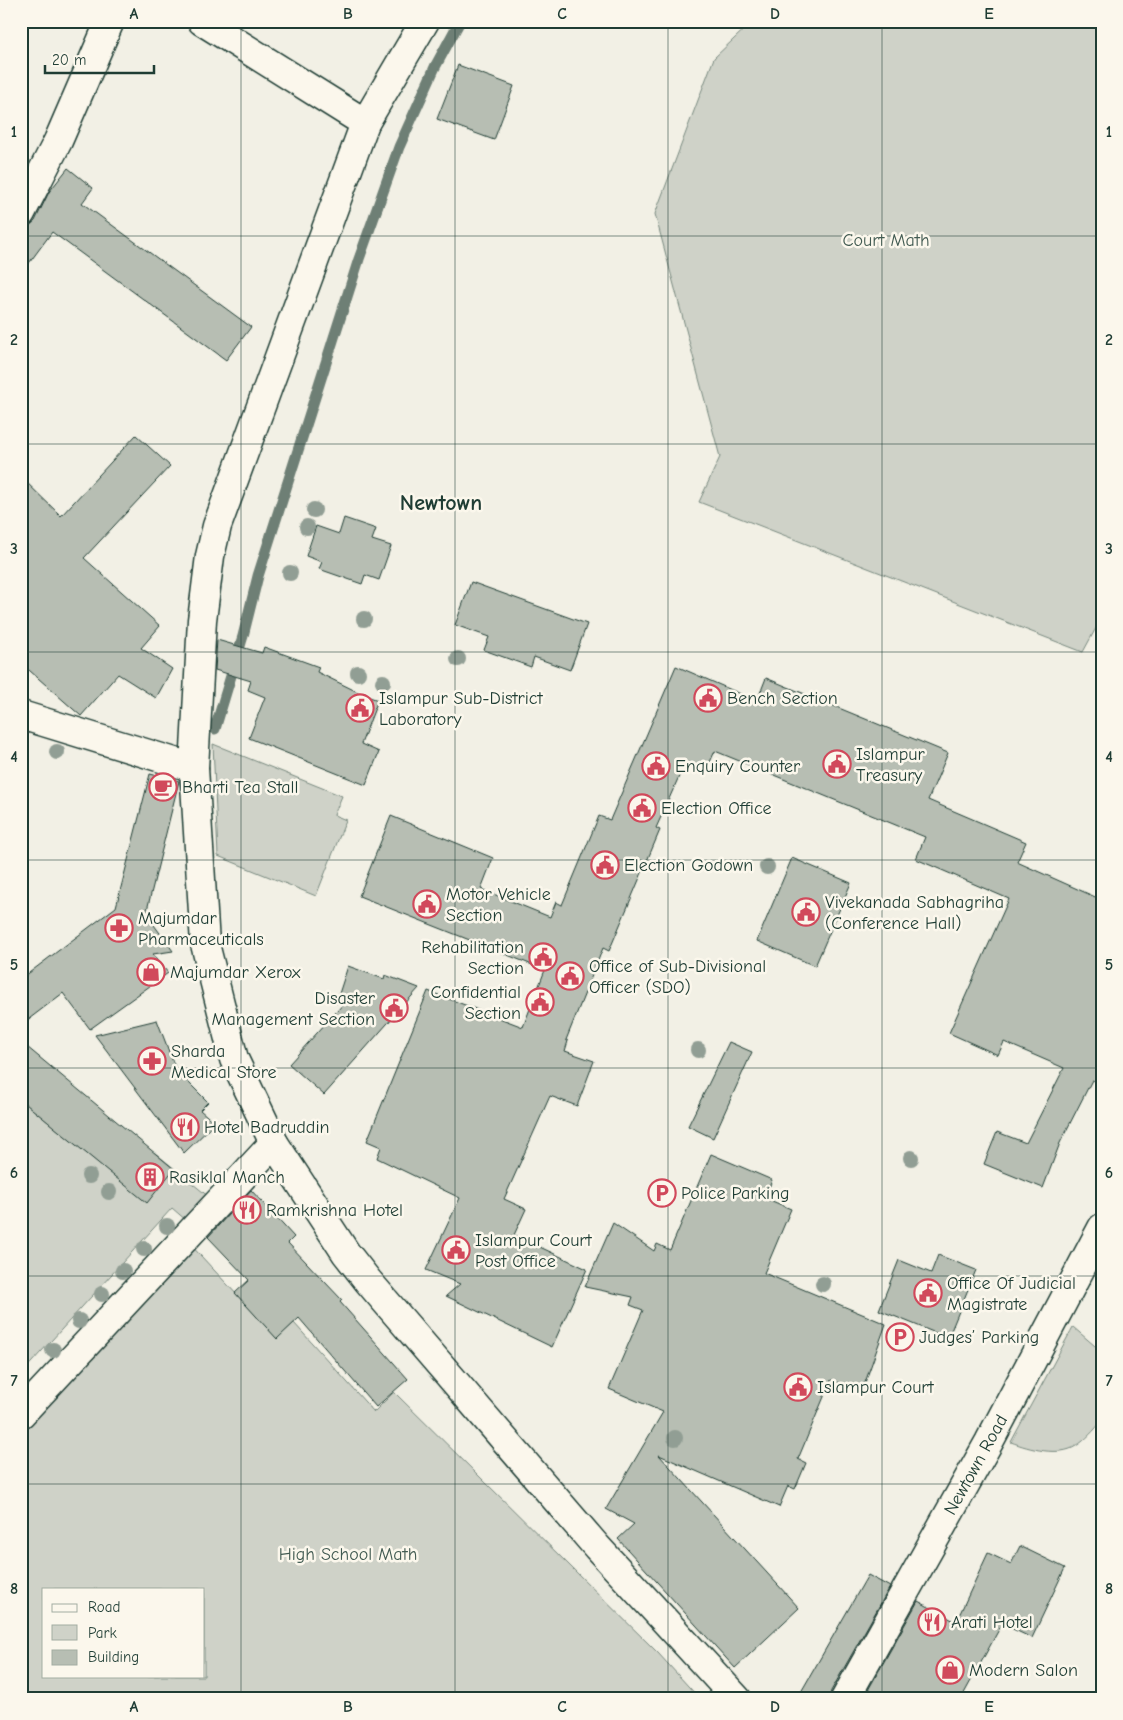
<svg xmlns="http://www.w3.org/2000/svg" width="1123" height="1720" font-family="'Comic Neue',sans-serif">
	<rect width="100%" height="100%" fill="#f2f0e5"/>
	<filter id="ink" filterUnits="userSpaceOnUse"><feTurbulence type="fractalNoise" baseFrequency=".02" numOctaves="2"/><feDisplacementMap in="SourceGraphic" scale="10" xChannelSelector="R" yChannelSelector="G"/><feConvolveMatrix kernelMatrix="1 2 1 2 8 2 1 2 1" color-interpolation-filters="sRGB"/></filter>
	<g filter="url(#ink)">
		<g fill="#cfd2c8" stroke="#77887e" fill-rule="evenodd">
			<path d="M753,21h349v596l-19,35 -384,-150 21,-45 -65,-243 59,-156z"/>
			<path d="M213,744l129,52 -8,19 12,5 -30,76 -98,-40z"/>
			<path d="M21,1100l105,85 28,-33 55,45 -22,24 -15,-13 -151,166z"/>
			<path d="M188,1242l89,96 17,-15 80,89 20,-20 264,261 41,45 -678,1v-276zM44,1589h160v87h-160z"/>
			<path d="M1073,1327l29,25v69c-8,9 -16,19 -26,25 -17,11 -47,3 -65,-4z"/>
		</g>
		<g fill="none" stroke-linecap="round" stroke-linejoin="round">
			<path stroke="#6e7f75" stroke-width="11" d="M215,729l28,-93 15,-60 101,-317 40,-112 36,-80 25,-46"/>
		</g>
		<g fill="#b7beb3" stroke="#1f3d34">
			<path d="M458,65l56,21 -20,54 -57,-21z"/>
			<path d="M68,168l25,20 -11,15 169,124 -25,33 -174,-128 -31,42v-45l8,-3 6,-5 14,-29z"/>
			<path d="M136,435l34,31 -86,92 76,68 -19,22 31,21 -16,29 -38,-24 -37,42 -60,-53v-186l40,39z"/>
			<path d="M344,518l32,11 -4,11 19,6 -12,34 -14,-5 -3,9 -43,-15 3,-7 -16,-6 10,-30 23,8z"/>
			<path d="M471,582l116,42 -17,46 -36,-13 -3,10 -47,-17 5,-13 -34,-12z"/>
			<path d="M217,640l45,13 2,-6 55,20 -2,5 47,23 14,5 -17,44 18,8 -13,33 -117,-47 16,-41 -17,-7 3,-9 -36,-11z"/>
			<path d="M676,666l81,35 9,-23 182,75 -20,47 98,42 -9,20 85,38v184l-10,-4 -32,63 -17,45 -59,-24 13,-32 29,11 38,-75 -60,-26 -6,13 -49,-22 60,-134 -93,-40 9,-22 -210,-86 -9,20 -21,-8 -29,65 4,2 -51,121 -6,-3 -37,92 2,1 -3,10 29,10 -17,45 -27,-10 -46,103 22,10 -12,26 73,34 -35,78 -106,-51 14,-12 -34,-14 34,-72 -83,-40 4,-11 -14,-6 61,-150 95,36 22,-57 -186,-74 32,-80 102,42 -12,31 69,28 6,-15 6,3 37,-89 11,4z"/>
			<path d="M150,774l29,7 -33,133 27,37 -20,3 15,19 -78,56 -27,-36 -42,32v-46l95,-72z"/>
			<path d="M792,858l59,25 -36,83 -58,-25z"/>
			<path d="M348,966l36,13 1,-4 34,13 -95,107 -35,-31 57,-63 -10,2z"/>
			<path d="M157,1020l19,50 32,32 -8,8 15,13 -31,30 -89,-118z"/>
			<path d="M21,1042l153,127 -27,34 -126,-103z"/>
			<path d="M729,1042l23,10 -39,86 -25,-12z"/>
			<path d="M711,1154l61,26 -7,18 26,11 -27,64 122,51 -24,67 -31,-11 -33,79 8,4 -11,26 -7,-3 -9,21 -120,-52 140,153 -64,60 -117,-129 16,-15 -28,-15 57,-97 -54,-23 34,-79 -13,-5 3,-8 -48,-10 28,-64 41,28 3,-7 13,6z"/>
			<path d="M251,1190l43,47 -6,6 54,57 -2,2 68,77 -32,28 -77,-89 -22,21 -42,-46 14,-13 -41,-43z"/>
			<path d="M938,1255l38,15 -28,68 -69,-28 20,-50 32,13z"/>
			<path d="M1020,1546l45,22 -33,70 -30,-14 -41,75h-98l55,-98 38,21 32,-69 23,11z"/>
			<path d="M868,1575l22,12 -59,104 -2,8h-32z"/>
		</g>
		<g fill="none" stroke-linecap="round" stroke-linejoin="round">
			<g stroke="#1f3d34" stroke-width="31">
				<g id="minor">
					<path d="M202,21l163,102"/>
					<path d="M425,21l-60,102 -148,403 -7,30 -8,64 -8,148 11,176 29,115 40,84 72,110 22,28 229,266 140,152"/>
					<path d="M21,213l37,-72 52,-120"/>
					<path d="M21,715l173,53"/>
					<path d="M21,1414l253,-271"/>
					<path d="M845,1699l144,-257 113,-214"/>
				</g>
			</g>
			<use href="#minor" stroke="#fbf7ec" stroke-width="28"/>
		</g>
		<g fill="#919e94">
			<circle cx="314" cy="510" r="8"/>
			<circle cx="307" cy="527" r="8"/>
			<circle cx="290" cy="573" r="8"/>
			<circle cx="364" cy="619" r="8"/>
			<circle cx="458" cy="659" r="8"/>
			<circle cx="358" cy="673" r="8"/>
			<circle cx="383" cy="682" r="8"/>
			<circle cx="57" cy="752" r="8"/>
			<circle cx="767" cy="867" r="8"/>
			<circle cx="698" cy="1050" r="8"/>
			<circle cx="911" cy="1158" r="8"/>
			<circle cx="89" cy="1176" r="8"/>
			<circle cx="109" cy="1192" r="8"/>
			<circle cx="167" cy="1226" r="8"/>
			<circle cx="144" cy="1249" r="8"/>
			<circle cx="123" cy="1271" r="8"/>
			<circle cx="823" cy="1284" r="8"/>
			<circle cx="102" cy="1294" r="8"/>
			<circle cx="79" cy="1321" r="8"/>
			<circle cx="53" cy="1350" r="8"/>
			<circle cx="675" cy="1438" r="8"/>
		</g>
	</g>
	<path fill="none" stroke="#1f3d34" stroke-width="1" stroke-opacity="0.55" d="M241,21v1678M455,21v1678M668,21v1678M882,21v1678M21,236h1081M21,444h1081M21,652h1081M21,860h1081M21,1068h1081M21,1276h1081M21,1484h1081"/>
	<defs>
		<g id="civic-ring" transform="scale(1.4375)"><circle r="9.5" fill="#fbf7ec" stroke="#d1495b" stroke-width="1.5"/><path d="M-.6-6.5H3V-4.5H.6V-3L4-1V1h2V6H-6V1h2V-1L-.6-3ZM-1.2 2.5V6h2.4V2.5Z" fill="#d1495b"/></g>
		<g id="cafe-ring" transform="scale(1.4375)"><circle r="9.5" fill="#fbf7ec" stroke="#d1495b" stroke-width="1.5"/><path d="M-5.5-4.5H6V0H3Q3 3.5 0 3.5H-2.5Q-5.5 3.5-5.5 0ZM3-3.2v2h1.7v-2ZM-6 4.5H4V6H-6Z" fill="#d1495b"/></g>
		<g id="pharmacy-ring" transform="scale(1.4375)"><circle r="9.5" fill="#fbf7ec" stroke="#d1495b" stroke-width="1.5"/><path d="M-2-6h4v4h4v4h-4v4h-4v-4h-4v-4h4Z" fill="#d1495b"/></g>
		<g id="shop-ring" transform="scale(1.4375)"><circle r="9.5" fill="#fbf7ec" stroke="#d1495b" stroke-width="1.5"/><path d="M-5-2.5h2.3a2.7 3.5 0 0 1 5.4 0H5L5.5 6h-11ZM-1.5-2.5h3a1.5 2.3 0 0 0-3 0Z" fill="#d1495b"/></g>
		<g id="restaurant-ring" transform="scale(1.4375)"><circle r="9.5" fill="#fbf7ec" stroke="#d1495b" stroke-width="1.5"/><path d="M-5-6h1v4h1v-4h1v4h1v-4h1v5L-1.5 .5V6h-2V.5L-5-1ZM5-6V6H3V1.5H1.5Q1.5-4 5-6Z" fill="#d1495b"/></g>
		<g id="building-ring" transform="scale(1.4375)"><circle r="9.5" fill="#fbf7ec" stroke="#d1495b" stroke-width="1.5"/><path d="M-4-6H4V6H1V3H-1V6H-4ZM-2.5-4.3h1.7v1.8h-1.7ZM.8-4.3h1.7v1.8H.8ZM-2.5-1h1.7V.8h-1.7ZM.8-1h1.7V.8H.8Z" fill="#d1495b"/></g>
		<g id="parking-ring" transform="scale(1.4375)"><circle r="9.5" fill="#fbf7ec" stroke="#d1495b" stroke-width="1.5"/><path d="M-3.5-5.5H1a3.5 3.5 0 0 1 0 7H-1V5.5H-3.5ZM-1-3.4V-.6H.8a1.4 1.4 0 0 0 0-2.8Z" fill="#d1495b"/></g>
	</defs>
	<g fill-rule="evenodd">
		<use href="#civic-ring" x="708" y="698"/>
		<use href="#civic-ring" x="360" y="708"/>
		<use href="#civic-ring" x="837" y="764"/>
		<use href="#civic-ring" x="656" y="766"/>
		<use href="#cafe-ring" x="163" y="787"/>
		<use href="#civic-ring" x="642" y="808"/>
		<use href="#civic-ring" x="605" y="865"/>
		<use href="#civic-ring" x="427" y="904"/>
		<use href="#civic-ring" x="806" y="912"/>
		<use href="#pharmacy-ring" x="119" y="928"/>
		<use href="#civic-ring" x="543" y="957"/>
		<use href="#shop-ring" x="151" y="972"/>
		<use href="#civic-ring" x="570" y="976"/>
		<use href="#civic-ring" x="540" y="1002"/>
		<use href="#civic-ring" x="394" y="1008"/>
		<use href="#pharmacy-ring" x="152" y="1061"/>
		<use href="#restaurant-ring" x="185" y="1127"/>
		<use href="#building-ring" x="150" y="1177"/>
		<use href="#parking-ring" x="662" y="1193"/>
		<use href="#restaurant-ring" x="247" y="1210"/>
		<use href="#civic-ring" x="456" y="1250"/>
		<use href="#civic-ring" x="928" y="1293"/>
		<use href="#parking-ring" x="900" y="1337"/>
		<use href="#civic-ring" x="798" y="1387"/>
		<use href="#restaurant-ring" x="932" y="1622"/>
		<use href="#shop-ring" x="950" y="1670"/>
	</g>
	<g text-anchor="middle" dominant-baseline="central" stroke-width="5" stroke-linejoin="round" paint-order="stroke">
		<g font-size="18" fill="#425b52" stroke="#fbf7ec">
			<text x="886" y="240">Court Math</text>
			<text x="348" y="1554">High School Math</text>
		</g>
		<g font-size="18" fill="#1f3d34" stroke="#fbf7ec" text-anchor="start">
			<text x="379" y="698">Islampur Sub-District<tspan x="379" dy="21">Laboratory</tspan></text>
			<text x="727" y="698">Bench Section</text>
			<text x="856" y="754">Islampur<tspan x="856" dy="21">Treasury</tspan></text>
			<text x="675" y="766">Enquiry Counter</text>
			<text x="182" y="787">Bharti Tea Stall</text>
			<text x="661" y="808">Election Office</text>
			<text x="624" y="865">Election Godown</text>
			<text x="446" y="894">Motor Vehicle<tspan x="446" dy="21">Section</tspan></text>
			<text x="825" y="902">Vivekanada Sabhagriha<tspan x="825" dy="21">(Conference Hall)</tspan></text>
			<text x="138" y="918">Majumdar<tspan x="138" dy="21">Pharmaceuticals</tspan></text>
			<text x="524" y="947" text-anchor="end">Rehabilitation<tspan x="524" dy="21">Section</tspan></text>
			<text x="589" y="966">Office of Sub-Divisional<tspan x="589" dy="21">Officer (SDO)</tspan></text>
			<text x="170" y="972">Majumdar Xerox</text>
			<text x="521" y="992" text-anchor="end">Confidential<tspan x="521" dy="21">Section</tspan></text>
			<text x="375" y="998" text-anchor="end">Disaster<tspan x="375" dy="21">Management Section</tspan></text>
			<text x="171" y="1051">Sharda<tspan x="171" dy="21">Medical Store</tspan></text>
			<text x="204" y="1127">Hotel Badruddin</text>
			<text x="169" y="1177">Rasiklal Manch</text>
			<text x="681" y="1193">Police Parking</text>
			<text x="266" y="1210">Ramkrishna Hotel</text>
			<text x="475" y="1240">Islampur Court<tspan x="475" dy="21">Post Office</tspan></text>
			<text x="947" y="1283">Office Of Judicial<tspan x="947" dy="21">Magistrate</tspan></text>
			<text x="919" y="1337">Judges’ Parking</text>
			<text x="817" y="1387">Islampur Court</text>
			<text x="951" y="1622">Arati Hotel</text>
			<text x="969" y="1670">Modern Salon</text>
		</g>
		<g font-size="18" fill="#1f3d34" stroke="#fbf7ec">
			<text transform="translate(976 1465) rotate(-61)">Newtown Road</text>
		</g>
		<g font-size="22" font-weight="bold" fill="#1f3d34" stroke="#fbf7ec">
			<text x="441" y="503">Newtown</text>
		</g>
	</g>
	<rect width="1123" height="1720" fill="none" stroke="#fbf7ec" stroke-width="55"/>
	<rect x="42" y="1588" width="162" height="90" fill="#fbf7ec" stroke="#a3ada2"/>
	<rect x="52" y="1604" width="25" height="8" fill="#fbf7ec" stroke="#a3ada2"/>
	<text x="88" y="1612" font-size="15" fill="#1f3d34">Road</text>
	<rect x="52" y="1625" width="25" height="15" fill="#cfd2c8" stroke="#a3ada2"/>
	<text x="88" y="1638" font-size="15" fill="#1f3d34">Park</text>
	<rect x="52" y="1650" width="25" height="15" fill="#b7beb3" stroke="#a3ada2"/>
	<text x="88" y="1662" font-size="15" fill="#1f3d34">Building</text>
	<path d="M45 65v8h109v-8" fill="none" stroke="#1f3d34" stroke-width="2.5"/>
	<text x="52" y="65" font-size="15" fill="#1f3d34" stroke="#fbf7ec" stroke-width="4" paint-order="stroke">20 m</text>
	<rect x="28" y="28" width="1068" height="1664" fill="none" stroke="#1f3d34" stroke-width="2"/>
	<g font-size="16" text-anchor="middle" font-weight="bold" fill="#1f3d34">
		<text x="134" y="19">A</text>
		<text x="348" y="19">B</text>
		<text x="562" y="19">C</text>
		<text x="775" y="19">D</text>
		<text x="989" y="19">E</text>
		<text x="14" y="137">1</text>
		<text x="1109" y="137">1</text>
		<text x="14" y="345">2</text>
		<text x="1109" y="345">2</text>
		<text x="14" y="554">3</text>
		<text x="1109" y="554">3</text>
		<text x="14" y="762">4</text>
		<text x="1109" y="762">4</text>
		<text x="14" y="970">5</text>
		<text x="1109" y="970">5</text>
		<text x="14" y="1178">6</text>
		<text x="1109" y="1178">6</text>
		<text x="14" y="1386">7</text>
		<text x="1109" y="1386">7</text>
		<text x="14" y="1594">8</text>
		<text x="1109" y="1594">8</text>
		<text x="134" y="1712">A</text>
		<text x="348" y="1712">B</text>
		<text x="562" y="1712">C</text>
		<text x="775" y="1712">D</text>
		<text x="989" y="1712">E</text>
	</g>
</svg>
